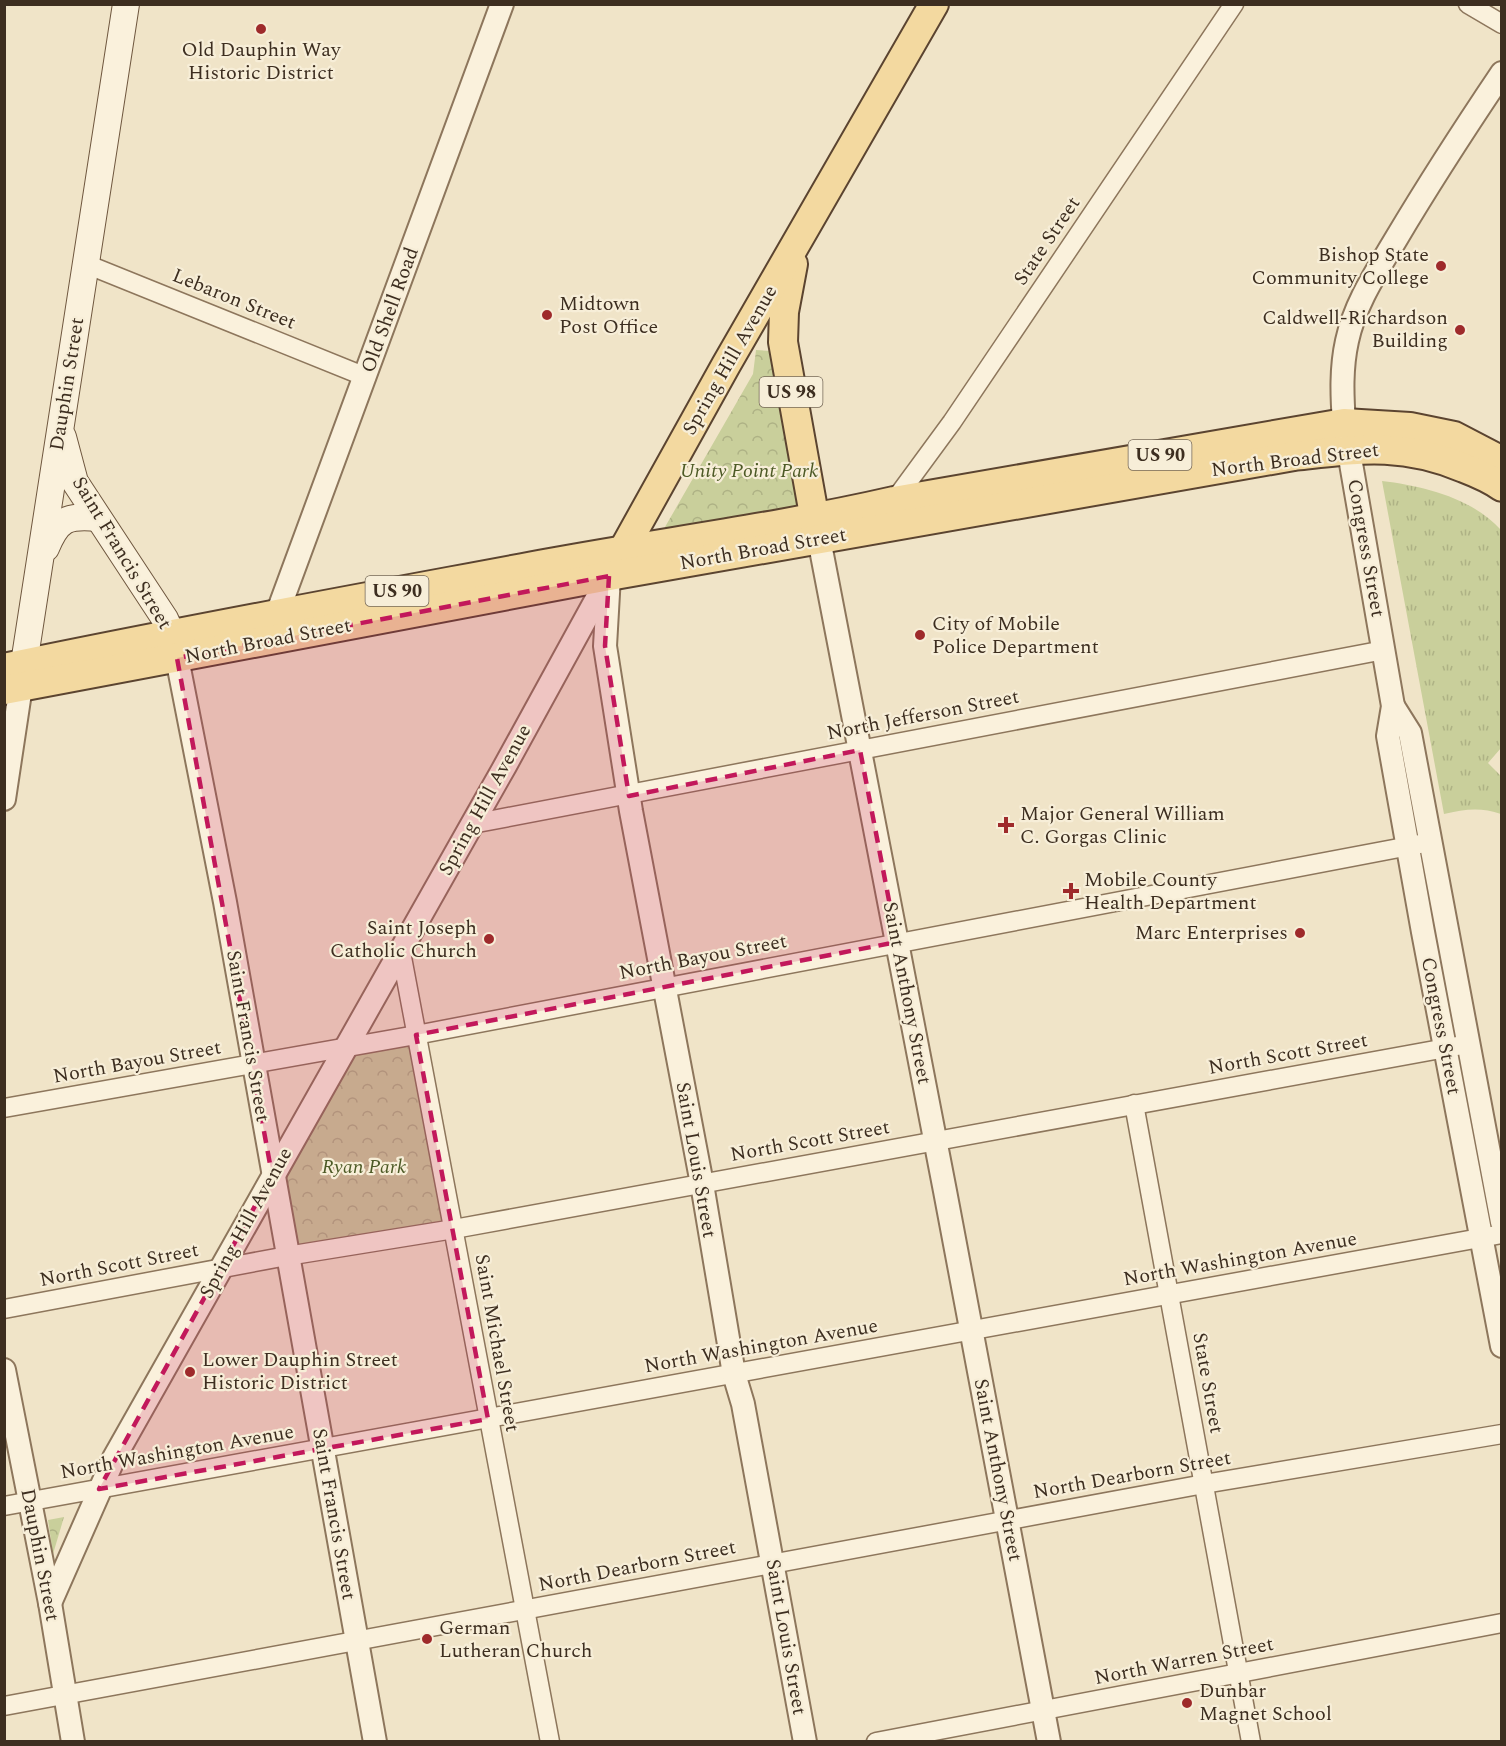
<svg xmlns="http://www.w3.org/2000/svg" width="1506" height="1746" font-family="Spectral,serif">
	<defs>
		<pattern id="grass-tufts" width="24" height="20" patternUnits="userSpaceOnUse" patternTransform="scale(1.5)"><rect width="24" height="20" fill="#c9cf9b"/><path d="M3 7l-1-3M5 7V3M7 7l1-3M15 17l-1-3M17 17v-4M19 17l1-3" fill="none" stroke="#aeb285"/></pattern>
		<pattern id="park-crowns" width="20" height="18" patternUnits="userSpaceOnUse" patternTransform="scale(1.5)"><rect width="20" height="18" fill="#c9cf9b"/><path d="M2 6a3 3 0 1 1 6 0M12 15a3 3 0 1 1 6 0" fill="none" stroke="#aeb285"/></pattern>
	</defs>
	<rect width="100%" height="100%" fill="#f0e4c8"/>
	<path fill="url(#grass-tufts)" d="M1382,481c42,5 90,17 119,49v218l-13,15 13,13v38c-20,-7 -36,-5 -57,0z"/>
	<g fill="url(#park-crowns)">
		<path d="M756,350l14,1 31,154 -132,26 -4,-4 88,-153z"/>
		<path d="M416,1035l38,194 -167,27 -15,-81 74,-128z"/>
		<path d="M64,1517l-11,37 -5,-34z"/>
	</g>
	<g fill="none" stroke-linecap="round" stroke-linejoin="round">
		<g stroke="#8d765c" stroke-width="21">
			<g id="minor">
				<path d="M1468,4l34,20"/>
				<path d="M86,264l280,113"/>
				<path d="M894,501l58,-79 282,-418"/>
				<path d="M472,824l912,-174"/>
				<path d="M401,952l149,790"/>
				<path d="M1134,1104l117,638"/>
				<path d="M4,1108l412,-73 1004,-191"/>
				<path d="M4,1309l283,-53 167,-27 1014,-185"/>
				<path d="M4,1506l1498,-272"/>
				<path d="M4,1706l1200,-222 298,-50"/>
				<path d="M876,1742l626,-119"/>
			</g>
		</g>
		<g stroke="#8d765c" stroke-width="26">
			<g id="tertiary">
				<path d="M1502,73c-37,55 -72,109 -106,166 -19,32 -41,64 -49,102 -6,27 -5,54 -3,82l49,283 -5,30 35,196 79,414"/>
				<path d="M819,539l126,652 104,551"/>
				<path d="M609,576l-4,70 26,165 71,373 32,190 9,30 62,338"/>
				<path d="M277,614l225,-610"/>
				<path d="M177,658l48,244 150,840"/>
				<path d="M1393,706l17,27 92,489"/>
				<path d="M4,799l17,-113"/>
				<path d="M4,1370l46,233 23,139"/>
				<path d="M50,1603l64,-145 391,-692 102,-186"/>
			</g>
		</g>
		<g stroke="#6f573f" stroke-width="28">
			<g id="secondary">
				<path d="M63,437l12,45 90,137 7,15 4,18"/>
				<path d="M46,548c12,-29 21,-33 52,-30"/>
				<path d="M21,683l105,-679"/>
			</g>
		</g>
		<g stroke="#5b4430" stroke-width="32">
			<g id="primary">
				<path d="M793,264l-9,48 -1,30 35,195"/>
				<path d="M617,561l109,-196 208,-361"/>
				<path d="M4,668c181,-38 364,-71 546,-105 114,-21 231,-36 344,-62l450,-78 66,4 44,9 48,25"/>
				<path d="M4,690l605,-114 685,-120c65,-7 108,-14 170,12 13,5 27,11 38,19"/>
			</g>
		</g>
		<use href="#minor" stroke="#faf1dc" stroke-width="18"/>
		<use href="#tertiary" stroke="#faf1dc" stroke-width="22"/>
		<use href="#secondary" stroke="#faf1dc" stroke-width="26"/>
		<use href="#primary" stroke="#f3d9a0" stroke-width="28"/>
	</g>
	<path fill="#c2185b" fill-opacity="0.2" stroke="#c2185b" stroke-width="4.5" stroke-dasharray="12 8" stroke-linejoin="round" d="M609,576l-4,70 24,150 231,-46 37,192 -481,93 72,384 -389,70 173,-314 -95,-517z"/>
	<g fill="#9e2a2b" stroke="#f7eed8" stroke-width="2">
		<circle cx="261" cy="29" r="6"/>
		<circle cx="1441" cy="266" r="6"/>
		<circle cx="547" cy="315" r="6"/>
		<circle cx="1460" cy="330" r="6"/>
		<circle cx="920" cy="635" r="6"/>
		<path d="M1003 816h6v6h6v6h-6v6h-6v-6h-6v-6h6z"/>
		<path d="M1068 882h6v6h6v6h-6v6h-6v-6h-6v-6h6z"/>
		<circle cx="1300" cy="933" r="6"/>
		<circle cx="489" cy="939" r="6"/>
		<circle cx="190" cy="1372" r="6"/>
		<circle cx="427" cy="1639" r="6"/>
		<circle cx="1187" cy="1703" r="6"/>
	</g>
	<g text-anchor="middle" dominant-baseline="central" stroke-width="4.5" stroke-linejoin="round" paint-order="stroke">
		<g fill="#f7eed8" stroke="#756857" stroke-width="1.5">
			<rect x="759.5" y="377" width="63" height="30" rx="4.5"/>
			<rect x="1128.5" y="440" width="63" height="30" rx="4.5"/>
			<rect x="365.5" y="576" width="63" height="30" rx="4.5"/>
		</g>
		<g font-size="18" font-weight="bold" fill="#3d2e20">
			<text x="791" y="392">US 98</text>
			<text x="1160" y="455">US 90</text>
			<text x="397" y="591">US 90</text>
		</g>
		<g font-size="20" fill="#3d2e20" stroke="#f7eed8" text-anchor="start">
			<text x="261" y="50" text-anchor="middle">Old Dauphin Way<tspan x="261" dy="23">Historic District</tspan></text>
			<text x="1429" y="255" text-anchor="end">Bishop State<tspan x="1429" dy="23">Community College</tspan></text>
			<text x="559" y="304">Midtown<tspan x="559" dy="23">Post Office</tspan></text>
			<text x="1448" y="318" text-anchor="end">Caldwell-Richardson<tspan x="1448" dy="23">Building</tspan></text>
			<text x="932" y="624">City of Mobile<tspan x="932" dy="23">Police Department</tspan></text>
			<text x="1020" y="814">Major General William<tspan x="1020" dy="23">C. Gorgas Clinic</tspan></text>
			<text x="1084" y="880">Mobile County<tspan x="1084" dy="23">Health Department</tspan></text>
			<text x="477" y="928" text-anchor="end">Saint Joseph<tspan x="477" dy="23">Catholic Church</tspan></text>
			<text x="1288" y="933" text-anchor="end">Marc Enterprises</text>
			<text x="202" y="1360">Lower Dauphin Street<tspan x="202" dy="23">Historic District</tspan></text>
			<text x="439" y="1628">German<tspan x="439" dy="23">Lutheran Church</tspan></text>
			<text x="1199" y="1691">Dunbar<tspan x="1199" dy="23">Magnet School</tspan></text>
		</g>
		<g font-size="20" fill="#3d2e20" stroke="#f7eed8">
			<text transform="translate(1047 241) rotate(-56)">State Street</text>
			<text transform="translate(234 299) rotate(22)">Lebaron Street</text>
			<text transform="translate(390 310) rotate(-70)">Old Shell Road</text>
			<text transform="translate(730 360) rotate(-60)">Spring Hill Avenue</text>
			<text transform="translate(67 384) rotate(-81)">Dauphin Street</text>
			<text transform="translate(1295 460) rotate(-7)">North Broad Street</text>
			<text transform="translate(1366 548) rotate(80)">Congress Street</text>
			<text transform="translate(763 549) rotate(-10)">North Broad Street</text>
			<text transform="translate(122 553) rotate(59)">Saint Francis Street</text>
			<text transform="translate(268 641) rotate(-11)">North Broad Street</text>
			<text transform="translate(923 715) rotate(-11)">North Jefferson Street</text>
			<text transform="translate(485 800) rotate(-61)">Spring Hill Avenue</text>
			<text transform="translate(703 957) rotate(-11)">North Bayou Street</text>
			<text transform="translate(907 993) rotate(79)">Saint Anthony Street</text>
			<text transform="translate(1441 1026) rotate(79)">Congress Street</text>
			<text transform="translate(248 1036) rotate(80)">Saint Francis Street</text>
			<text transform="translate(1288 1054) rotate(-10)">North Scott Street</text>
			<text transform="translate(137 1062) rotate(-10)">North Bayou Street</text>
			<text transform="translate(810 1141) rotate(-10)">North Scott Street</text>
			<text transform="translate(696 1160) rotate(80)">Saint Louis Street</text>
			<text transform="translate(246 1223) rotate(-61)">Spring Hill Avenue</text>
			<text transform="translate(1240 1259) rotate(-10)">North Washington Avenue</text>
			<text transform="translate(119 1265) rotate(-11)">North Scott Street</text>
			<text transform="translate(497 1343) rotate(80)">Saint Michael Street</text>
			<text transform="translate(761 1346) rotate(-10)">North Washington Avenue</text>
			<text transform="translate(1208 1383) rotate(80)">State Street</text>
			<text transform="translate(177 1452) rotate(-10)">North Washington Avenue</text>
			<text transform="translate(998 1470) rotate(79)">Saint Anthony Street</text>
			<text transform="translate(1132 1475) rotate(-10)">North Dearborn Street</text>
			<text transform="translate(334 1514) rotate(80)">Saint Francis Street</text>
			<text transform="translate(40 1555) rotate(79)">Dauphin Street</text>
			<text transform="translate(637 1566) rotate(-11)">North Dearborn Street</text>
			<text transform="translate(786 1637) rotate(80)">Saint Louis Street</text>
			<text transform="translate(1184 1661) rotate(-11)">North Warren Street</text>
		</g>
		<g font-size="20" font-style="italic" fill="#4d5a26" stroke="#f7eed8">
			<text x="749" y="471">Unity Point Park</text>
			<text x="364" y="1167">Ryan Park</text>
		</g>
	</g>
	<rect width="1506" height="1746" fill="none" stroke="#3d2e20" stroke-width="12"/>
</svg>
